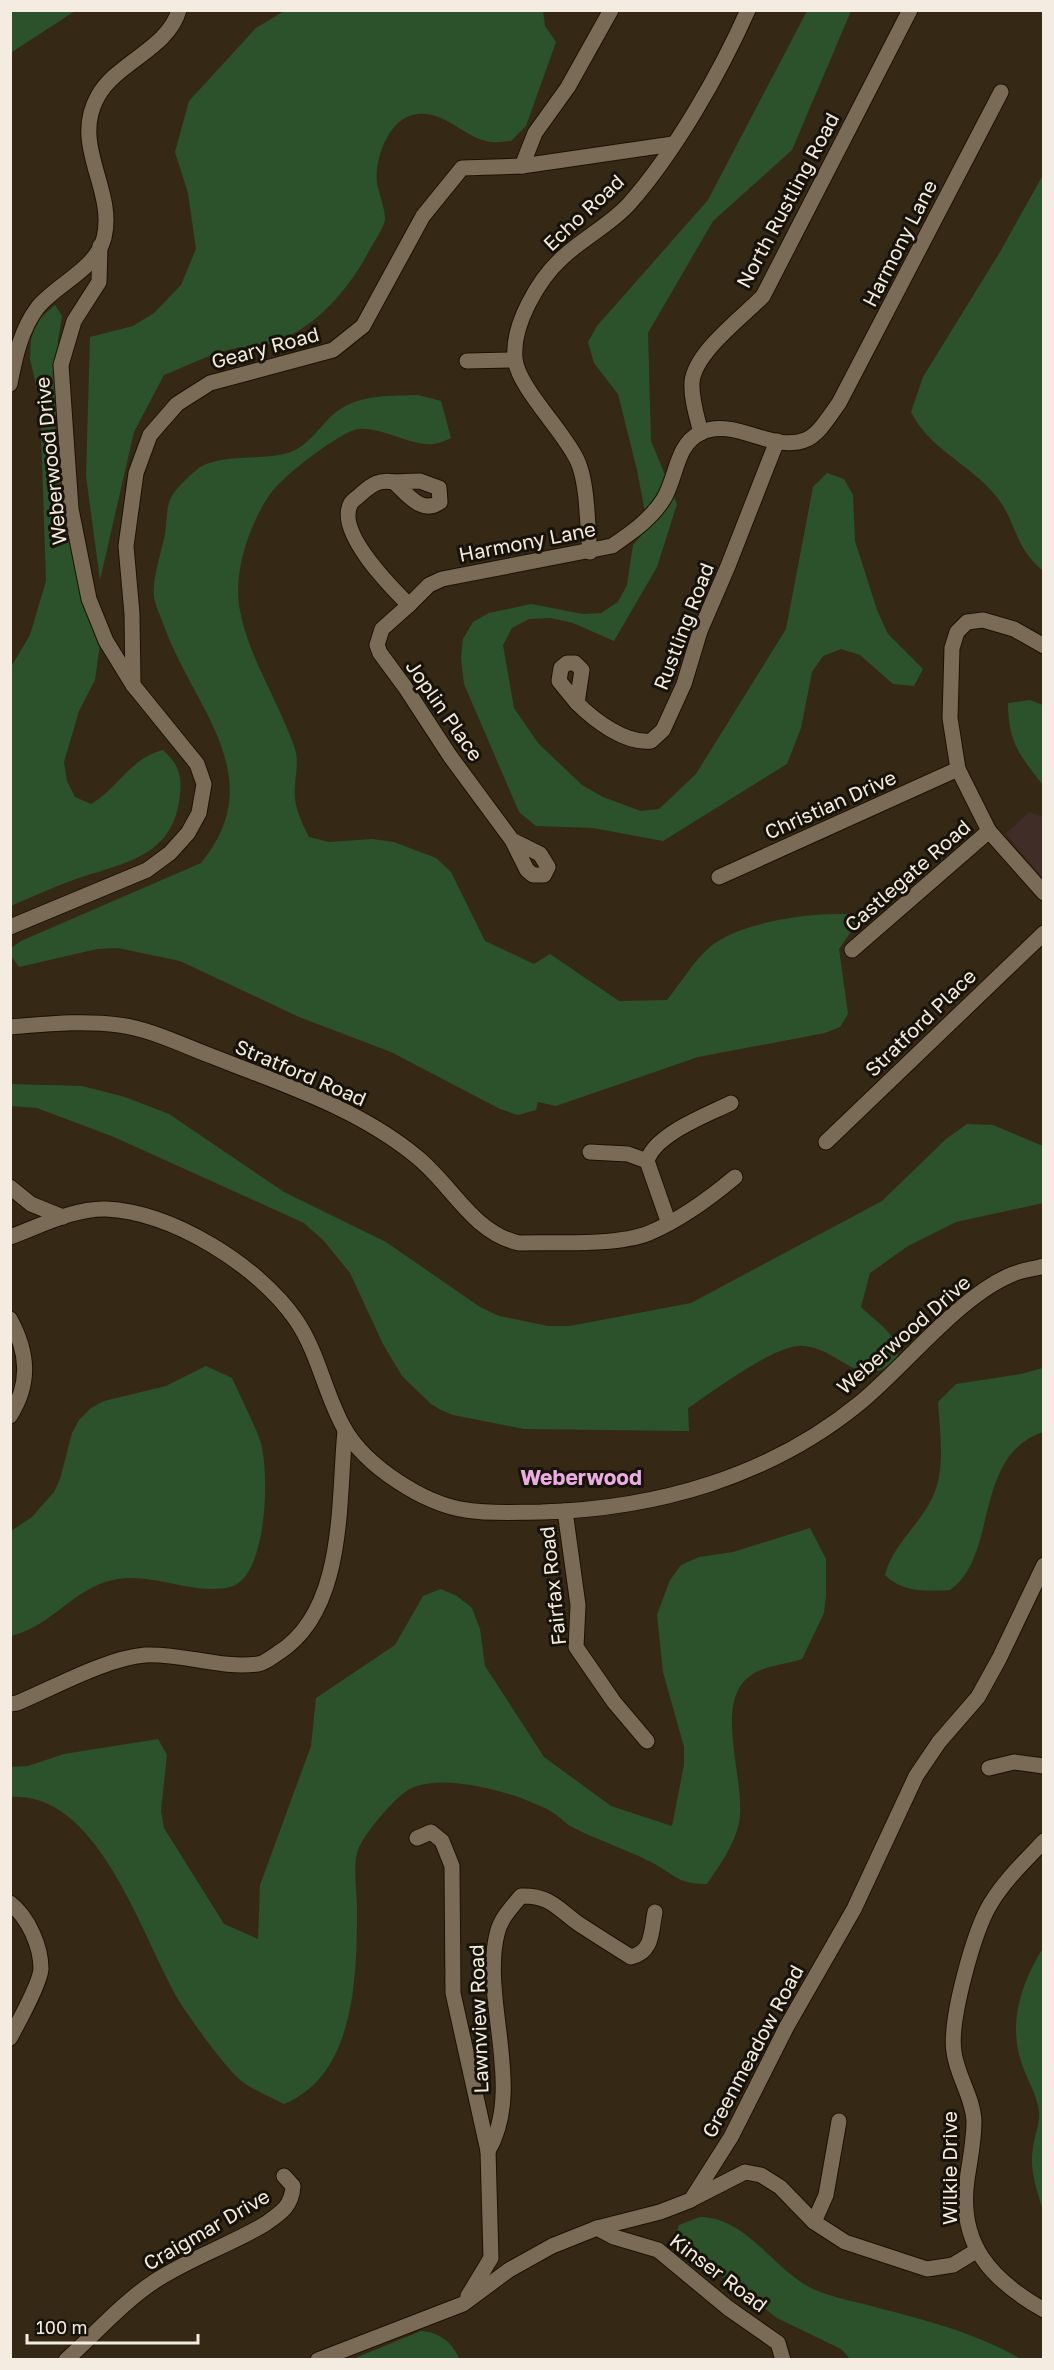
<svg xmlns="http://www.w3.org/2000/svg" width="1054" height="2370" font-family="'Golos Text',sans-serif">
	<rect width="100%" height="100%" fill="#352916"/>
	<path fill="#402d28" d="M1029,812l14,5v62l-37,-45z"/>
	<g fill="#2b522b">
		<path d="M11,10h64v1l-63,41 -1,6z"/>
		<path d="M284,11h259l2,15 11,16 -30,84 -15,15c-6,0 -13,2 -19,1 -26,-2 -46,-32 -75,-28 -28,3 -43,45 -40,69 2,11 8,25 8,36 -1,9 -12,24 -16,32 -22,42 -61,86 -110,96 -7,1 -15,-1 -23,1 -24,5 -49,18 -72,27l-30,57 -34,148 -14,-104 4,-139 43,-11 21,-13 27,-28 15,-36 -8,-56 -13,-41 14,-51 67,-73z"/>
		<path d="M807,11h44l-59,139 -79,71 -65,112 3,108 26,63 -20,63 -43,74 -41,-18 -22,-5 -22,1 -17,9 -9,17 11,63 24,35 44,42 21,12 38,14 18,-2 37,-35 90,-145 27,-142 14,-14 17,6 9,16 2,46 22,69 11,24 35,35 -9,17 -21,-2 -33,-29 -19,-6 -18,7 -11,16 -11,56 -14,36 -124,77 -70,-13 -57,-2 -17,-14 -55,-128 -3,-25 2,-20 10,-17 16,-9 42,-9 52,10 18,-1 17,-11 9,-17 6,-40 15,-17 -11,-58 -19,-76 -24,-31 -6,-21 9,-16 111,-126z"/>
		<path d="M1043,175v396c-31,-26 -25,-49 -48,-76 -26,-32 -65,-45 -84,-83l12,-35 77,-125z"/>
		<path d="M55,305l7,11 -4,25 -3,102 34,169 11,32 -5,36 -16,31 -15,51 3,19 8,16 16,7c28,-16 39,-46 72,-54 15,14 19,24 17,44 -5,57 -46,67 -92,81 -26,8 -52,20 -77,31v-239l19,-32 16,-54 -6,-180 -10,-42 1,-20 6,-18z"/>
		<path d="M418,395l23,6 10,37c-5,2 -11,5 -17,6 -23,3 -59,-21 -80,-14 -20,7 -71,46 -83,63 -21,29 -37,77 -32,112 8,51 40,96 56,144 5,16 -2,33 0,50 2,14 8,26 14,38l20,5 43,-3 22,3 42,16 15,14 34,69 49,23 16,-10 69,47 48,-1c14,-17 27,-40 44,-54 31,-25 113,-37 151,-30l-23,33 9,65 -8,13 -15,6 -127,24 -142,49 -18,-4 -2,8 -18,5 -18,-6 -109,-57 -92,-35 -119,-56 -62,-13 -21,1 -78,18 -8,-11v-8l10,-7 180,-78c71,-86 -8,-156 -37,-237 -3,-9 -9,-20 -10,-30 -2,-16 8,-46 11,-62 2,-11 1,-27 6,-36 4,-9 20,-24 28,-30 22,-15 63,-7 89,-15 24,-8 32,-30 51,-43 23,-16 53,-14 79,-15z"/>
		<path d="M1030,700l13,5v80c-23,-29 -35,-43 -35,-82z"/>
		<path d="M10,1084l72,2 43,11 44,17 115,78 102,50 94,65 19,9 49,10h22l121,-23 191,-102 64,-62 21,-15 26,1 50,21v57l-87,19 -48,24 -38,27 -9,34c15,15 39,28 37,51 -36,37 -57,-9 -94,-12 -28,-3 -90,45 -116,62l1,23 -165,-2 -71,-14 -12,-5 -10,-6 -29,-28 -19,-32 -33,-71 -26,-32 -20,-18 -190,-86 -77,-29 -26,-2z"/>
		<path d="M206,1366l26,12c9,20 20,41 28,62 10,30 8,138 -30,147 -38,9 -78,-16 -117,-7 -39,8 -61,46 -102,56v-105l21,-14 22,-25 6,-13 12,-46 7,-13 12,-12 13,-7 62,-15z"/>
		<path d="M1043,1368v64c-71,24 -44,124 -93,158 -23,1 -47,3 -65,-15 7,-28 30,-46 44,-71 18,-30 11,-68 9,-102l18,-18 65,-10z"/>
		<path d="M810,1528l16,31v36l-2,18 -22,46c-17,6 -38,6 -52,17 -38,27 -3,106 -11,147 -5,22 -19,42 -32,61 -32,0 -33,-11 -58,-23 -26,-13 -54,-22 -79,-35 -6,-4 -11,-10 -18,-14 -32,-18 -110,-42 -144,-22 -15,9 -47,47 -51,63 -4,16 0,39 0,55 0,66 -1,167 -73,196 -13,-7 -29,-13 -41,-22 -15,-10 -51,-61 -62,-78 -38,-61 -80,-213 -170,-207v-30l17,-1 36,-12 94,-15 9,16 -6,56 3,17 60,96 34,15 2,-54 51,-139 5,-48 79,-53 28,-49 18,-7 16,7 15,12 8,21 5,37 59,91 67,49 61,20 12,-61v-18l-21,-75 -6,-57 13,-35 11,-15 18,-8 34,-5z"/>
		<path d="M1043,1948v263c-6,-21 -14,-41 -10,-63 1,-11 7,-24 6,-36 -2,-19 -13,-33 -18,-51 -13,-40 1,-79 22,-113z"/>
		<path d="M700,2217c48,1 72,52 113,72 20,9 41,12 62,18 50,13 101,26 146,52h-171l-9,-10 -64,-31 -95,-73 -7,-10 4,-10z"/>
		<path d="M421,2331c18,1 32,12 38,28h-106z"/>
	</g>
	<g fill="none" stroke-linecap="round" stroke-linejoin="round">
		<g stroke="#1d1102" stroke-width="17">
			<g id="minor">
				<path d="M522,166l13,-33 33,-46 43,-77"/>
				<path d="M467,361l47,-1"/>
				<path d="M10,384c5,-27 11,-55 28,-77 19,-23 58,-38 66,-69 12,-49 -34,-93 -6,-142 19,-34 70,-47 81,-86"/>
				<path d="M701,433c-4,-16 -10,-34 -9,-51 3,-30 50,-64 71,-86l147,-286"/>
				<path d="M420,481l19,7 1,14c-18,13 -33,-8 -46,-20z"/>
				<path d="M394,482c-14,-3 -22,2 -33,12 -3,3 -8,6 -10,9 -16,28 40,84 58,102l20,-20 13,-6 170,-33c19,-13 38,-26 51,-46 14,-22 12,-54 37,-67 34,-17 71,20 105,7 14,-5 25,-25 34,-37l162,-311"/>
				<path d="M590,552c-3,-26 -2,-67 -12,-90 -12,-29 -61,-75 -63,-104 -3,-33 23,-78 47,-100 21,-20 48,-33 67,-54 46,-52 91,-131 119,-194"/>
				<path d="M409,605l-27,24 -5,16 3,8 25,34 45,69 62,84 15,30 6,5h11l4,-8 -8,-13 -28,-14"/>
				<path d="M1044,646l-30,-17 -31,-9 -16,2 -10,10 -5,16 -2,70 8,51 31,62 55,62"/>
				<path d="M567,663h8l7,7 -5,33 -18,-22 2,-13z"/>
				<path d="M133,685l-1,-71 -6,-68 10,-73 14,-38 27,-31 33,-21 123,-33 30,-24 60,-110 39,-48 60,-2 151,-22"/>
				<path d="M577,703c17,17 48,41 74,38l12,-11 21,-46 16,-53 28,-65 49,-125"/>
				<path d="M719,877l239,-108"/>
				<path d="M10,927l137,-57 23,-17 18,-20 11,-20 5,-29 -7,-20 -64,-79 -27,-44 -17,-42 -18,-90 -10,-144 13,-44 25,-39 1,-36"/>
				<path d="M852,950l137,-119"/>
				<path d="M10,1027c37,-3 73,-7 109,-2 32,4 65,21 95,32 70,28 144,51 203,100 35,28 56,76 102,86 36,-1 98,3 130,-10 31,-13 61,-35 86,-56"/>
				<path d="M826,1142l218,-209"/>
				<path d="M590,1152l38,2 19,7"/>
				<path d="M647,1161c8,-27 60,-46 84,-58"/>
				<path d="M647,1161l21,60"/>
				<path d="M10,1187l21,17 32,13"/>
				<path d="M10,1237c30,-11 64,-29 96,-28 66,3 152,56 190,111 22,32 29,74 48,108 21,38 80,76 122,82 24,4 51,2 75,2 115,-3 229,-35 320,-110 45,-37 99,-107 152,-128 9,-4 21,-5 31,-8"/>
				<path d="M10,1319c18,33 21,64 0,97"/>
				<path d="M565,1511l13,94 -2,42 38,55 33,39"/>
				<path d="M10,1704l7,-1c36,-15 90,-45 128,-48 38,-2 75,14 113,9 7,-1 14,-7 20,-11 68,-42 60,-152 67,-222"/>
				<path d="M989,1768l25,-6 30,4"/>
				<path d="M417,1838l14,-6 11,9 10,25 1,127 35,158 3,107 -23,38"/>
				<path d="M1044,1841c-19,20 -39,39 -53,62 -17,27 -42,118 -37,149 3,24 19,45 20,69 0,21 -4,38 -7,59 -9,64 24,100 77,130"/>
				<path d="M10,1903c18,14 31,43 31,66 -1,15 -23,54 -31,69"/>
				<path d="M488,2151c37,-61 -7,-152 9,-217 3,-15 15,-27 24,-38 29,-1 37,13 58,28 17,11 34,22 52,33 22,-5 20,-25 24,-45"/>
				<path d="M694,2198l51,-26 16,3 19,12 34,35 31,20 82,27 26,-4 23,-14"/>
				<path d="M814,2222l12,-27 13,-74"/>
				<path d="M597,2228l17,9 44,13 70,58 50,35 5,17"/>
				<path d="M66,2360c29,-26 57,-58 89,-79 35,-23 75,-36 110,-57 16,-11 27,-18 28,-38l-9,-10"/>
				<path d="M318,2360l145,-56 46,-34 43,-24 45,-18 63,-16 31,-12 40,-63 56,-111 67,-117 62,-133 23,-34 39,-45 21,-38 45,-94"/>
			</g>
		</g>
		<use href="#minor" stroke="#7a6b57" stroke-width="15"/>
	</g>
	<g text-anchor="middle" dominant-baseline="central" stroke-width="6" stroke-linejoin="round" paint-order="stroke">
		<g font-size="20" fill="#f4ece0" stroke="#18130a">
			<text transform="translate(787 200) rotate(-62)">North Rustling Road</text>
			<text transform="translate(583 212) rotate(-43)">Echo Road</text>
			<text transform="translate(899 243) rotate(-63)">Harmony Lane</text>
			<text transform="translate(265 347) rotate(-15)">Geary Road</text>
			<text transform="translate(50 461) rotate(-96)">Weberwood Drive</text>
			<text transform="translate(527 541) rotate(-11)">Harmony Lane</text>
			<text transform="translate(683 626) rotate(-69)">Rustling Road</text>
			<text transform="translate(445 710) rotate(55)">Joplin Place</text>
			<text transform="translate(830 804) rotate(-24)">Christian Drive</text>
			<text transform="translate(907 875) rotate(-41)">Castlegate Road</text>
			<text transform="translate(920 1022) rotate(-44)">Stratford Place</text>
			<text transform="translate(301 1072) rotate(23)">Stratford Road</text>
			<text transform="translate(903 1334) rotate(-41)">Weberwood Drive</text>
			<text transform="translate(552 1586) rotate(-96)">Fairfax Road</text>
			<text transform="translate(478 2019) rotate(-92)">Lawnview Road</text>
			<text transform="translate(752 2051) rotate(-62)">Greenmeadow Road</text>
			<text transform="translate(949 2168) rotate(-90)">Wilkie Drive</text>
			<text transform="translate(206 2229) rotate(-30)">Craigmar Drive</text>
			<text transform="translate(719 2272) rotate(37)">Kinser Road</text>
		</g>
		<g font-size="21" font-weight="bold" fill="#ebace1" stroke="#18130a">
			<text x="581" y="1477">Weberwood</text>
		</g>
	</g>
	<rect width="1054" height="2370" fill="none" stroke="#f4ece0" stroke-width="24"/>
	<path d="M27 2334v9h171v-9" fill="none" stroke="#f4ece0" stroke-width="3"/>
	<text x="36" y="2334" font-size="18" fill="#f4ece0" stroke="#18130a" stroke-width="4.5" paint-order="stroke">100 m</text>
</svg>
